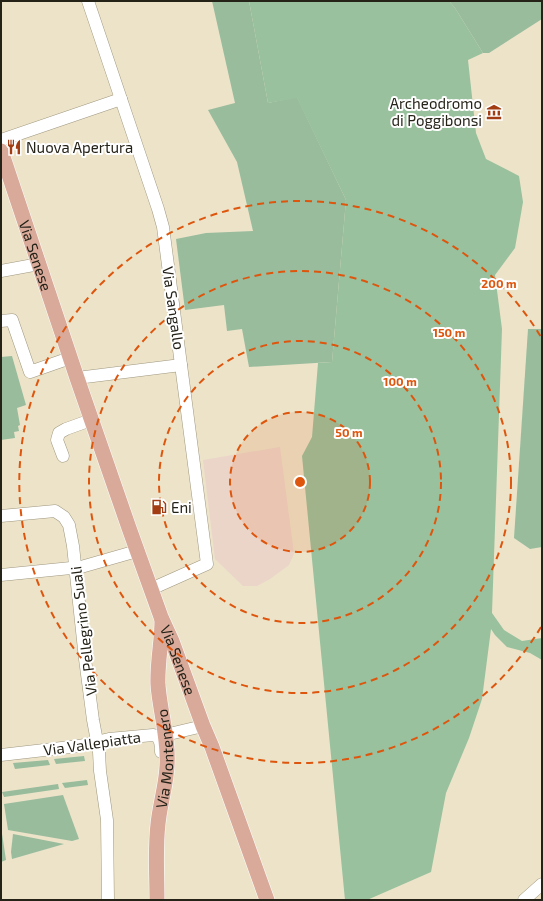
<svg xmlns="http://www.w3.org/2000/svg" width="543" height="901" font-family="'Exo 2',sans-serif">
	<rect width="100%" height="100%" fill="#ece3c9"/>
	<path fill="#ebd5c9" d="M280,447l14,107 -5,11 -19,14 -13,7h-14l-28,-27 -12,-99z"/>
	<g fill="#99bc9d">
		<path d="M212,1h37l19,102 29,-6 49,103 -14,162 -83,5 -7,-38 -15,2 -3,-26 -39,5 -9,-71 30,-6 47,-2 -16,-69 -29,-52 27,-7z"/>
		<path d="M449,1h93v18l-53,34h-6l-28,-45z"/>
		<path d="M528,329h14v218l-12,2 -16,-11z"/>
		<path d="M12,356l14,49 -9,3 3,17 -2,1 1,5 -5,1 1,6 -14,2v-83z"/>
		<path d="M84,756l1,5 -29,3 -2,-5z"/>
		<path d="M48,760l2,5 -35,4 -2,-6z"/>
		<path d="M87,780l1,5 -23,3 -3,-5z"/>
		<path d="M58,784l1,5 -55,8 -2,-5z"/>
		<path d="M63,795l16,44 -7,2 -64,-11 -4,-26z"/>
		<path d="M1,827l5,33 -5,2z"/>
		<path d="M13,834l51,10 -52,15 -1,-7z"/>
	</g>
	<path fill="#99c19d" d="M249,1h200l6,7 28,45 -15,7 8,73 10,26 33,17 4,26 -8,46 -20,27 7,54 -10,284 12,17 18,11 20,-3v22l-12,-7 -23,-6 -12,-12 -4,-6 -9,70 -13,39 -23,55 -15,79 -64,28h-22l-43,-444 10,-19 6,-74 14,-1 14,-162 -49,-102 -29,5z"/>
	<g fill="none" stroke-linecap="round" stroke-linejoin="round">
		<g stroke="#9f977f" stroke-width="13">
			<g id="minor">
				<path d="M88,1l70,208 5,18 44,337 -56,25"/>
				<path d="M1,140l120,-41"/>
				<path d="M1,271l38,-7"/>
				<path d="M1,321l11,-1 18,52 40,-14"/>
				<path d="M77,378l104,-13"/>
				<path d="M63,456l-6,-16 2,-7 7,-4 25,-9"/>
				<path d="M1,516l54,-5 9,6 5,8 4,21 12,113 8,61 6,32 1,19 7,49 1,80"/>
				<path d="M1,575l80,-8 56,-16"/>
				<path d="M165,735l38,-9"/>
				<path d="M1,755l78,-9 30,-7 44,-4c8,1 8,10 8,17"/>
				<path d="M524,900l18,-16"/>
			</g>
		</g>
		<g stroke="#fff" stroke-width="16">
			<g id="major">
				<path id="s1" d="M1,151l76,227 52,150 32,89 11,24 31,85 9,21 55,153"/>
				<path id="s2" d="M157,900c0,-25 -2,-51 1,-76 2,-20 8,-38 9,-58 2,-27 -7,-54 -9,-81 -1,-22 4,-43 4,-65"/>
			</g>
		</g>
		<use href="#minor" stroke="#fff" stroke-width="12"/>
		<use href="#major" stroke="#d9aa9a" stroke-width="15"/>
	</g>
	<circle cx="300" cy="482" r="70" fill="#de560d" fill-opacity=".12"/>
	<g fill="none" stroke="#de560d" stroke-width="2" stroke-dasharray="7 5">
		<circle cx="300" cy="482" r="70"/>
		<circle cx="300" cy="482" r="141"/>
		<circle cx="300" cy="482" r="211"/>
		<path d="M541 627A281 281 0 1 1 541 337"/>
	</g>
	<defs>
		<g id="museum-bare" transform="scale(1.2)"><path d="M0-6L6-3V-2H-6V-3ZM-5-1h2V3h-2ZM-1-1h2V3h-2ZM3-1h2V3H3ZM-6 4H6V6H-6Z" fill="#a23d13" stroke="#fff" stroke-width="2.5" paint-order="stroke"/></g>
		<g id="restaurant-bare" transform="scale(1.2)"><path d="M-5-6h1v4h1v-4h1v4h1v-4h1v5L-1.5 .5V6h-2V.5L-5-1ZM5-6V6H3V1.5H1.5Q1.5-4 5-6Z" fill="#a23d13" stroke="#fff" stroke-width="2.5" paint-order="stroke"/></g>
		<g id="fuel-bare" transform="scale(1.2)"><path d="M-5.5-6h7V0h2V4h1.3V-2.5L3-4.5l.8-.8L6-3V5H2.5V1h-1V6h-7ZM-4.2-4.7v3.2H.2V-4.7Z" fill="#a23d13" stroke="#fff" stroke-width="2.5" paint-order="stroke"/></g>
	</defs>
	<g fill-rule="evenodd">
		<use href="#museum-bare" x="494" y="112"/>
		<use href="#restaurant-bare" x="14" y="147"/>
		<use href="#fuel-bare" x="159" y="507"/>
	</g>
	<g text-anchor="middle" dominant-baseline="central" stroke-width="4" stroke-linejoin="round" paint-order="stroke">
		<g font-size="15" fill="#252218" stroke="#fff" text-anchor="start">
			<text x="482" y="103" text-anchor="end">Archeodromo<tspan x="482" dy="17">di Poggibonsi</tspan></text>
			<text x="26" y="147">Nuova Apertura</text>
			<text x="171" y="507">Eni</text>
		</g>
		<g font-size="15" fill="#252218" stroke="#fff">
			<text stroke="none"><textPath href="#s1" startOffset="110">Via Senese</textPath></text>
			<text transform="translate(174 308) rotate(82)">Via Sangallo</text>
			<text transform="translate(83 631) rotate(-97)">Via Pellegrino Suali</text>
			<text stroke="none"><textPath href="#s1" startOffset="539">Via Senese</textPath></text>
			<text transform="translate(92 743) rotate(-8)">Via Vallepiatta</text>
			<text stroke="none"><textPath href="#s2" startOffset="142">Via Montenero</textPath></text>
		</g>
	</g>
	<circle cx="300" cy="482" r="6" fill="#de560d" stroke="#fff" stroke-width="2"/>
	<g font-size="12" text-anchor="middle" font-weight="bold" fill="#de560d" stroke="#fff" stroke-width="4" stroke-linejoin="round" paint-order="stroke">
		<text x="499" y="288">200 m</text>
		<text x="449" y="337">150 m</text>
		<text x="400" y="386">100 m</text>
		<text x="349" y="437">50 m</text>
	</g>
	<rect width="543" height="901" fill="none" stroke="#252218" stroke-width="4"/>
</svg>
